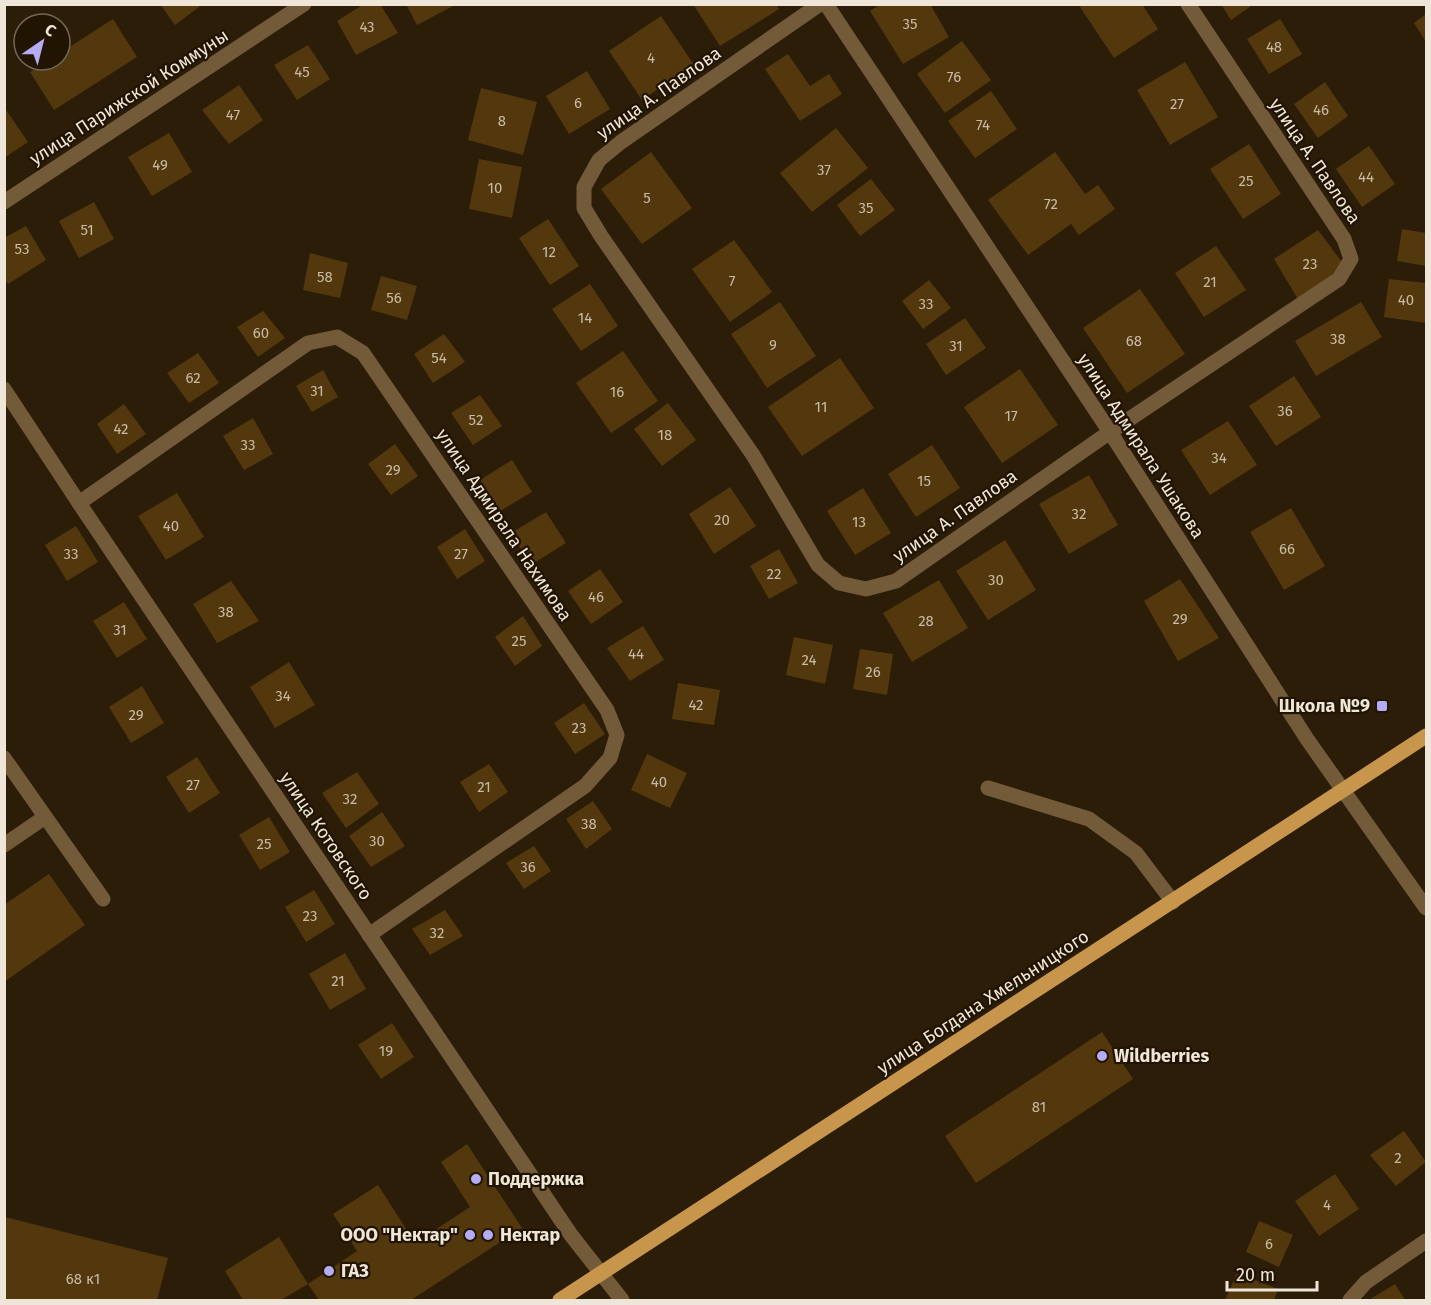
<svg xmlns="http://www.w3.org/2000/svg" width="1431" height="1305" font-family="'Fira Sans',sans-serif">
	<rect width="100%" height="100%" fill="#2b1d08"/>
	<g fill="#53380d">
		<path d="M160,4h43l-28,21z"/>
		<path d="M364,4h16l18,29 -42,22 -19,-34z"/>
		<path d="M406,4h51l-40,21z"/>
		<path d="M693,4h83l3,5 -59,37z"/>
		<path d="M881,4h49l19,33 -46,27 -33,-53z"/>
		<path d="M1084,4h58l16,25 -44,29 -34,-51z"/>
		<path d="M1221,4h33l-23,16z"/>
		<path d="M1426,14v28l-12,-19z"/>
		<path d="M661,16l33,49 -52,35 -33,-49z"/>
		<path d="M113,19l24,38 -83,53 -24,-38 20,-12h10v-7z"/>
		<path d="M1280,19l22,35 -33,20 -22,-35z"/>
		<path d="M962,41l29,39 -46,33 -28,-39z"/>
		<path d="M308,45l22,34 -33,21 -23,-35z"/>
		<path d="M788,54l22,32 19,-12 13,20 -42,27 -35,-52z"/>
		<path d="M1185,62l33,55 -48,28 -33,-55z"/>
		<path d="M587,71l23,38 -41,25 -23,-38z"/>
		<path d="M1325,82l23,34 -30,22 -24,-34z"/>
		<path d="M239,85l24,35 -34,24 -27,-34z"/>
		<path d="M481,88l56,14 -14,53 -55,-15z"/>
		<path d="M991,91l26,38 -42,29 -27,-37z"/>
		<path d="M4,107l24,35 -24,16z"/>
		<path d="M836,128l32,40 -56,44 -32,-39z"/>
		<path d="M169,133l23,39 -40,24 -24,-39z"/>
		<path d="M1249,144l32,50 -38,25 -33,-50z"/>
		<path d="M1369,146l26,38 -33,23 -26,-38z"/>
		<path d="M651,152l41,56 -50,36 -41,-55z"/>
		<path d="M1055,152l30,42 13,-9 17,24 -36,26 -8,-11 -43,31 -40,-55z"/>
		<path d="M479,159l43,8 -10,51 -43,-9z"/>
		<path d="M871,179l24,31 -35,26 -23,-31z"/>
		<path d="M94,202l20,37 -35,19 -20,-37z"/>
		<path d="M548,219l31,47 -29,19 -31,-47z"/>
		<path d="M26,226l20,34 -38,24 -4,-6v-40z"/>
		<path d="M1402,229l24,4v33l-29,-5z"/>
		<path d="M1318,230l29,39 -48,32 -25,-42z"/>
		<path d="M734,240l38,52 -42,30 -38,-53z"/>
		<path d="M1216,246l30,44 -42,27 -29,-44z"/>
		<path d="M310,253l38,10 -8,35 -37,-8z"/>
		<path d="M381,276l36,10 -10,34 -36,-10z"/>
		<path d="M1389,279l37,4v40l-42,-6z"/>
		<path d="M929,280l22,28 -28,21 -21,-28z"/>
		<path d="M590,284l28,42 -37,25 -29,-42z"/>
		<path d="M1140,289l45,65 -58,39 -44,-65z"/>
		<path d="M780,302l36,54 -49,32 -36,-54z"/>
		<path d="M1361,302l21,35 -66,39 -21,-35z"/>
		<path d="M263,311l22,27 -27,19 -21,-30z"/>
		<path d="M965,318l21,30 -40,27 -20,-31z"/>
		<path d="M444,334l21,28 -32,21 -19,-29z"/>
		<path d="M623,351l35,50 -47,32 -35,-50z"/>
		<path d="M198,353l21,30 -30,20 -22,-30z"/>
		<path d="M840,358l34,50 -72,48 -34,-49z"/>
		<path d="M1020,369l38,56 -56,38 -38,-56z"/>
		<path d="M323,370l15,27 -26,15 -16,-26z"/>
		<path d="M1294,376l27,41 -45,29 -27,-40z"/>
		<path d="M480,395l22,31 -29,19 -22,-32z"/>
		<path d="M668,403l28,37 -34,26 -28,-37z"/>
		<path d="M124,404l22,30 -29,20 -20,-30z"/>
		<path d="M253,418l20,36 -29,16 -21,-34z"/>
		<path d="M1228,421l29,44 -47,30 -29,-45z"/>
		<path d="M395,444l23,32 -27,19 -23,-31z"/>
		<path d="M932,445l28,43 -44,29 -28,-43z"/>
		<path d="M512,460l20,32 -32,19 -20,-31z"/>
		<path d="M1089,475l29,50 -49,29 -30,-50z"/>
		<path d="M730,487l26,39 -42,28 -25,-40z"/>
		<path d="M863,488l28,45 -36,22 -28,-44z"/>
		<path d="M177,493l27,44 -38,23 -28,-44z"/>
		<path d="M1291,508l34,58 -41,24 -34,-58z"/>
		<path d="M546,512l20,31 -35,22 -20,-32z"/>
		<path d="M76,526l22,36 -31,19 -22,-36z"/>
		<path d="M465,529l20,32 -28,18 -20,-32z"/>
		<path d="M1005,540l31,50 -48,30 -32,-49z"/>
		<path d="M779,549l19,34 -29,16 -19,-33z"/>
		<path d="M600,569l23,33 -32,22 -23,-33z"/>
		<path d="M1180,579l39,59 -41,23 -34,-60z"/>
		<path d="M939,580l29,48 -56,34 -29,-49z"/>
		<path d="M231,581l28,40 -42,22 -24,-39z"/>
		<path d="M124,602l23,37 -30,19 -24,-37z"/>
		<path d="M523,616l19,30 -27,20 -20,-29z"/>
		<path d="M643,626l21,34 -34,21 -23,-33z"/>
		<path d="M794,637l39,8 -8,39 -39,-9z"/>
		<path d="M860,649l33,5 -6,41 -34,-6z"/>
		<path d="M289,662l26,43 -40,23 -25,-41z"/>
		<path d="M678,683l42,7 -6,35 -42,-6z"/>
		<path d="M142,686l22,37 -33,20 -22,-36z"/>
		<path d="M584,703l21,31 -30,20 -21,-31z"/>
		<path d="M647,754l40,19 -17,35 -39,-18z"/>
		<path d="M197,757l23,36 -31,20 -23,-36z"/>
		<path d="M489,764l19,28 -29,20 -19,-30z"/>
		<path d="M357,772l22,32 -33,24 -24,-35z"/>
		<path d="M593,801l19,28 -26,20 -20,-30z"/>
		<path d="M382,812l23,34 -34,21 -22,-31z"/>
		<path d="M269,817l21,35 -30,18 -21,-35z"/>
		<path d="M534,846l17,25 -27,18 -18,-26z"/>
		<path d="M49,874l36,51 -81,57v-77z"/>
		<path d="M314,890l21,34 -29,18 -21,-35z"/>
		<path d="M445,910l18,26 -33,19 -18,-26z"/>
		<path d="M345,953l21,36 -36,21 -21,-36z"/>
		<path d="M392,1023l22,34 -33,22 -23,-34z"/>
		<path d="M1102,1032l31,47 -157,104 -31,-47z"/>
		<path d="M1404,1131l22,31 -30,24 -26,-31z"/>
		<path d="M467,1144l55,84 -111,72h-92l-11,-16 49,-33 -24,-37 45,-29 37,58 55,-36 -29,-45z"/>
		<path d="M1335,1174l24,35 -40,27 -24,-35z"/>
		<path d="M5,1217l163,41 -11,42h-152z"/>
		<path d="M1259,1221l34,14 -14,32 -33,-15z"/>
		<path d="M279,1237l29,47 -27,16h-38l-18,-29z"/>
		<path d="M1237,1273l41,16 -4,11h-49z"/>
		<path d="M1395,1284l10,16h-36z"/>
	</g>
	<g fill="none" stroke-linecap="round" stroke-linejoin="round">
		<g stroke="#735b3a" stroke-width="15">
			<path d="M820,4l-199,138 -22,18 -15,27v21l17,28 152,219 65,110 21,18 27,6 30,-8 214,-149 229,-153 12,-20 -7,-20 -156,-235"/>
			<path d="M79,503l229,-160 29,-6 26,16 244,357 10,25 -7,23 -25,28 -216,149"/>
			<path d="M4,758l99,141"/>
			<path d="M988,788l101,31 47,34 37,49"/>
			<path d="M4,845l41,-28"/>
			<path d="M1350,1300l16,-18 60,-41"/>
		</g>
		<g stroke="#735b3a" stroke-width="15">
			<path d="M826,4l284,428 197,307 119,169"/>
			<path d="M4,202l300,-198"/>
			<path d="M4,389l75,114 492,732 51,65"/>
		</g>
		<path stroke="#c7964c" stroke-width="15" d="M560,1300l866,-564"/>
	</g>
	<g fill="#b5acf8" stroke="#211401" stroke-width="2">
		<rect x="1376" y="700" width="12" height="12" rx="3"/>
		<circle cx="1102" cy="1056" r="6"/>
		<circle cx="476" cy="1179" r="6"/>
		<circle cx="470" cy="1235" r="6"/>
		<circle cx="488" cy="1235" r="6"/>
		<circle cx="329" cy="1271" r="6"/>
	</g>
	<g text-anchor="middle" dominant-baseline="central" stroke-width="4.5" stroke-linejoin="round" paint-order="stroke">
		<g font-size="15" fill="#c8baa6">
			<text x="910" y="24">35</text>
			<text x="367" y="27">43</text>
			<text x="1274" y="47">48</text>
			<text x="651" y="58">4</text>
			<text x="302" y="72">45</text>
			<text x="954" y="77">76</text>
			<text x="578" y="103">6</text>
			<text x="1177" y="104">27</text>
			<text x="1321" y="110">46</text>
			<text x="233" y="115">47</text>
			<text x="502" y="121">8</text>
			<text x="983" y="125">74</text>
			<text x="160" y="165">49</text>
			<text x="824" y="170">37</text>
			<text x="1366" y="177">44</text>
			<text x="1246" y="181">25</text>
			<text x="495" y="188">10</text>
			<text x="647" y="198">5</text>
			<text x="1051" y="204">72</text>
			<text x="866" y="208">35</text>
			<text x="87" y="230">51</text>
			<text x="22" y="249">53</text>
			<text x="549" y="252">12</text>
			<text x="1310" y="264">23</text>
			<text x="325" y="277">58</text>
			<text x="732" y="281">7</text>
			<text x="1210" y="282">21</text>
			<text x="394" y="298">56</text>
			<text x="1406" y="300">40</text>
			<text x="926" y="304">33</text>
			<text x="585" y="318">14</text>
			<text x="261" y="333">60</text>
			<text x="1338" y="339">38</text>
			<text x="1134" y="341">68</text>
			<text x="773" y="345">9</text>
			<text x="956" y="346">31</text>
			<text x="439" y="358">54</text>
			<text x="193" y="378">62</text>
			<text x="317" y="391">31</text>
			<text x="617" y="392">16</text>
			<text x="821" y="407">11</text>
			<text x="1285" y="411">36</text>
			<text x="1011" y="416">17</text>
			<text x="476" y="420">52</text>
			<text x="121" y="429">42</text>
			<text x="665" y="435">18</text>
			<text x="248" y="445">33</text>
			<text x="1219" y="458">34</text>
			<text x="393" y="470">29</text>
			<text x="924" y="481">15</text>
			<text x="1079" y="514">32</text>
			<text x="722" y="520">20</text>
			<text x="859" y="522">13</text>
			<text x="171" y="526">40</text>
			<text x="1287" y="549">66</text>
			<text x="71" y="554">33</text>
			<text x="461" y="554">27</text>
			<text x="774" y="574">22</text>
			<text x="996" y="580">30</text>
			<text x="596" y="597">46</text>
			<text x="226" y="612">38</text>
			<text x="1180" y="619">29</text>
			<text x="926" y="621">28</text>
			<text x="120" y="630">31</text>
			<text x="519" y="641">25</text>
			<text x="636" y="654">44</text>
			<text x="809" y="660">24</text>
			<text x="873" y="672">26</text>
			<text x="283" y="696">34</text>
			<text x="696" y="705">42</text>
			<text x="136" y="715">29</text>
			<text x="579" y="728">23</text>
			<text x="659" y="782">40</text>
			<text x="193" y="785">27</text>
			<text x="484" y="787">21</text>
			<text x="350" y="799">32</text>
			<text x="589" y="824">38</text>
			<text x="377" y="841">30</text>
			<text x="264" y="844">25</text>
			<text x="528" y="867">36</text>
			<text x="310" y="916">23</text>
			<text x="437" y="933">32</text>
			<text x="338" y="981">21</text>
			<text x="386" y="1051">19</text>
			<text x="1039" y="1107">81</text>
			<text x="1398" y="1158">2</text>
			<text x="1327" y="1205">4</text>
			<text x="1269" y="1244">6</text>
			<text x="83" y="1279">68 к1</text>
		</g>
		<g font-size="18" fill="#efe6d9" stroke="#211401">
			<text transform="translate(659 93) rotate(-35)">улица А. Павлова</text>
			<text transform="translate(129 97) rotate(-33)">улица Парижской Коммуны</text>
			<text transform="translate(1315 161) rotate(56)">улица А. Павлова</text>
			<text transform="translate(1141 446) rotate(57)">улица Адмирала Ушакова</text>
			<text transform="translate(955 516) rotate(-35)">улица А. Павлова</text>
			<text transform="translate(504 525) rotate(56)">улица Адмирала Нахимова</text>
			<text transform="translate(326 836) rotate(56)">улица Котовского</text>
			<text transform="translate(983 1002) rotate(-33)">улица Богдана Хмельницкого</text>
		</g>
		<g font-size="18" font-weight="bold" fill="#efe6d9" stroke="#211401" text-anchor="start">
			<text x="1370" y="706" text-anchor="end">Школа №9</text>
			<text x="1114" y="1056">Wildberries</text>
			<text x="488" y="1179">Поддержка</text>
			<text x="458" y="1235" text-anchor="end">ООО "Нектар"</text>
			<text x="500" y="1235">Нектар</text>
			<text x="341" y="1271">ГАЗ</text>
		</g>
	</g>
	<rect width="1431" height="1305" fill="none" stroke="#efe6d9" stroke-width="12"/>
	<g transform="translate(42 42) rotate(35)"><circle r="28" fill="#211401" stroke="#736857" stroke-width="1.5"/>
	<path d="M0-4.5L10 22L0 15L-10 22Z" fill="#b5acf8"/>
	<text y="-9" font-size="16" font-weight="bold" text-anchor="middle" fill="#efe6d9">С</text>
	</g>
	<path d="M1227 1281v9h90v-9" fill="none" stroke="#efe6d9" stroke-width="3"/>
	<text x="1236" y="1281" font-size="18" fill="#efe6d9" stroke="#211401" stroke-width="4.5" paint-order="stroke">20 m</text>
</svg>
